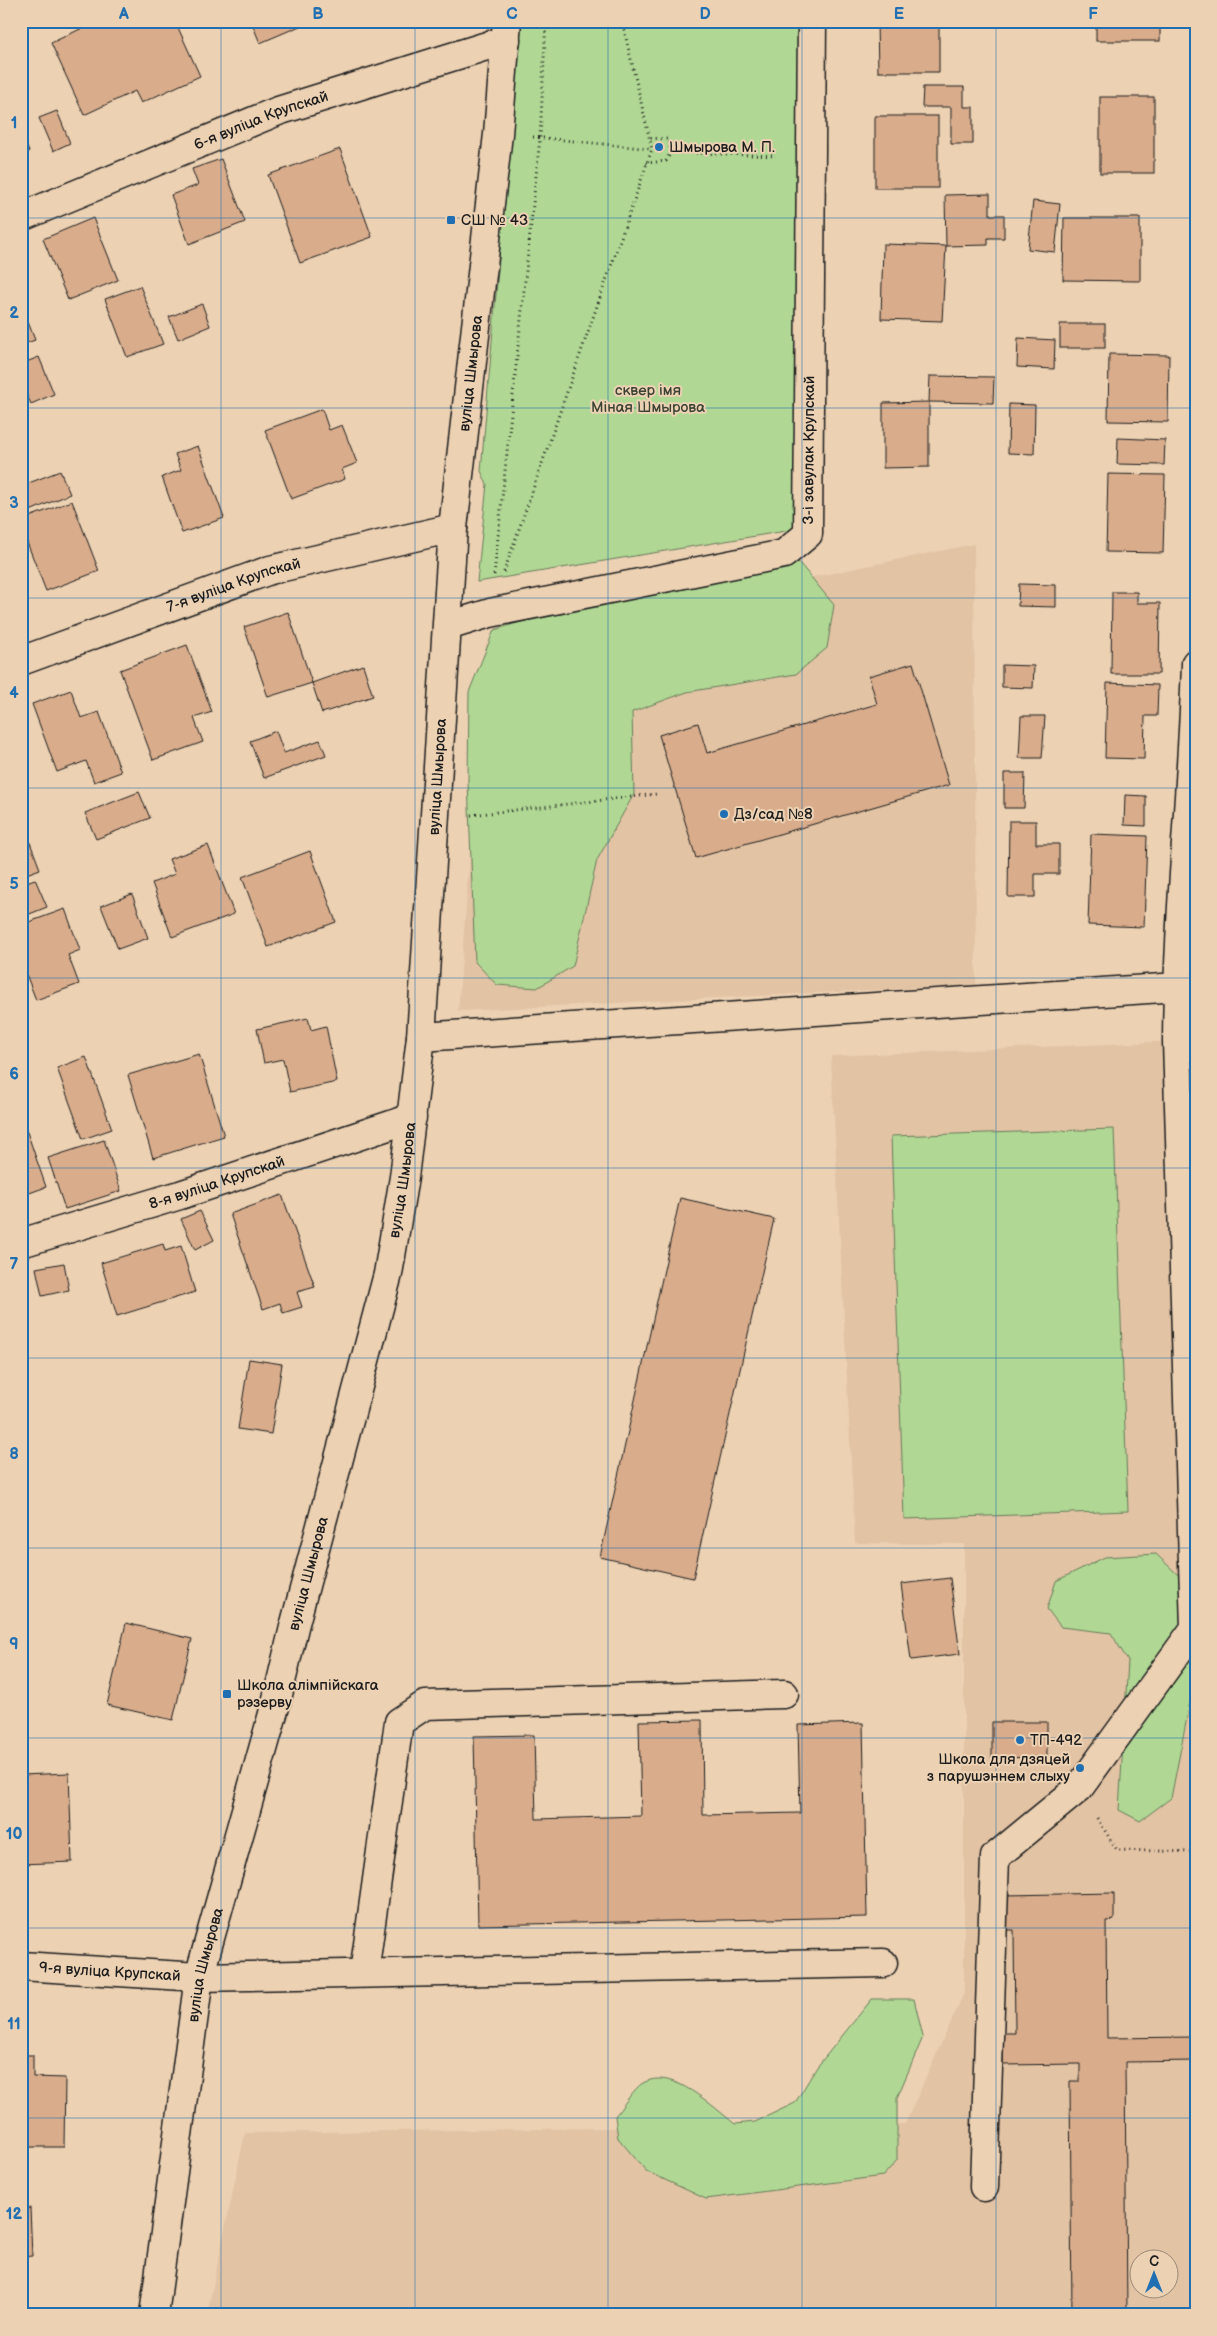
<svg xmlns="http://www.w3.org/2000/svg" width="1217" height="2336" font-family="'Balsamiq Sans',sans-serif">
	<rect width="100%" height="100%" fill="#ecd1b3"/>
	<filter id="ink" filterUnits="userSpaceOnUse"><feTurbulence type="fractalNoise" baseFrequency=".02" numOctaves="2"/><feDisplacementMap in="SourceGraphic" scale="10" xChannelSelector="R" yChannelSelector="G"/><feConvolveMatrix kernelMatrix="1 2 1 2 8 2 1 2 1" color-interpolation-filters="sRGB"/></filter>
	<g filter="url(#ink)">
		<g fill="#e2c3a4" fill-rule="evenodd">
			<path d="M974,544l2,441 -518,26 28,-367z"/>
			<path d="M1177,1041l19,1v1273h-989l38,-182 660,-9 59,-131v-449l-109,-1 -24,-487zM1140,2258h30v30h-30z"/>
		</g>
		<g fill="#b0d894" stroke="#667a58">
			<path d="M522,21h281l-5,508 -321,53 10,-98 -6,-13 36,-424z"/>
			<path d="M796,559l38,46 -7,43 -31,26 -109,18 -55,20 2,82 -37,66 -24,106 -36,22 -40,-3 -22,-23 -7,-180 1,-90 25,-62 76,-23z"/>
			<path d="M1114,1129l14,382 -224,8 -13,-383z"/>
			<path d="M1156,1554l40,38v80l-25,126 -31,23 -21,-11 9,-149 -17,-28 -50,-6 -14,-18 9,-28 49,-24z"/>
			<path d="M872,1999h42l9,38 -26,61v62l-14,16 -177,23 -60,-28 -28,-33 -3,-22c7,-8 19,-28 28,-33 29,-17 70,24 92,41l20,-2 40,-19 22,-36z"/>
		</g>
		<g fill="#d9ad8c" stroke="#1c1c1c">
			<path d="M97,21h78l25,55 -59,27 -6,-12 -51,24 -33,-72z"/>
			<path d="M251,21h47l2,5 -40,17z"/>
			<path d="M877,21h62v51h-61z"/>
			<rect x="1096" y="21" width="64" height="20"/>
			<path d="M923,87h41v20h9v37h-22v-37h-29z"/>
			<rect x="1100" y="97" width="54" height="76"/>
			<path d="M21,101l7,17 -7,3z"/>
			<path d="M57,111l13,32 -17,8 -14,-33z"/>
			<rect x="875" y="116" width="63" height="72"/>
			<path d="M21,132l8,20 -8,3z"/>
			<path d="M340,149l32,88 -72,26 -32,-88z"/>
			<path d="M221,159l24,63 -56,22 -18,-49 27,-10 -6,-16z"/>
			<path d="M990,194v21h14v23h-16v7l-42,1 -1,-51z"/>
			<path d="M1033,201l27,3 -5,48 -27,-3z"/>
			<path d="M93,218l25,62 -50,20 -25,-61z"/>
			<path d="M1064,218h76v63l-77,-1z"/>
			<path d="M883,244l63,2 -4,75 -61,-2z"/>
			<path d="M140,286l23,58 -36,13 -22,-58z"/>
			<path d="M21,304l14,36 -14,5z"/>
			<path d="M202,304l8,22 -32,13 -9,-22z"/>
			<rect x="1060" y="324" width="45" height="24"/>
			<path d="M1018,338l37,2 -1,29 -37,-2z"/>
			<path d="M1109,354l60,1 -1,67 -60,-1z"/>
			<path d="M39,357l15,37 -23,10 -10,-22v-18z"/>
			<path d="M930,376l64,1 -1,26 -64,-1z"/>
			<path d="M929,402v65l-46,1v-65z"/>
			<path d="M21,404l6,12 -6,3z"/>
			<path d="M1009,404l26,1 -1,49 -26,-1z"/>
			<path d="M322,409l7,21 13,-5 15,38 -15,6 3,10 -54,20 -26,-69z"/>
			<path d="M1118,438l47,2 -1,25 -47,-1z"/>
			<path d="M198,446l26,72 -42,15 -20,-56 19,-7 -6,-16z"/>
			<path d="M60,471l10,23 -40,17 -9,-25z"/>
			<path d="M1108,474l57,1 -2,78 -57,-1z"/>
			<path d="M72,501l27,70 -53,20 -25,-64v-7z"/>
			<path d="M1019,584l37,1v22l-38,-1z"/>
			<path d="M1112,592h25v11h23l-1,71h-48z"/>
			<path d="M288,612l24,71 -44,14 -24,-70z"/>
			<path d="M187,645l25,67 -18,6 9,24 -50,18 -33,-90z"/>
			<path d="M913,663l36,122 -253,73 -37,-123 39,-12 9,30 170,-49 -8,-28z"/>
			<path d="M363,665l10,31 -51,17 -10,-30z"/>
			<path d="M1002,665l32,1 -1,22 -31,-1z"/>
			<path d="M1107,683l51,2 -1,31h-12l-1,43 -39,-1z"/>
			<path d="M71,690l10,28 18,-6 22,60 -27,10 -8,-21 -29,11 -25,-68z"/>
			<path d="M1021,716h24l-3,42h-23z"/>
			<path d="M276,731l8,22 36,-13 6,15 -62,23 -14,-37z"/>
			<path d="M1004,773h21l-1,35h-20z"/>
			<path d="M139,792l11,26 -54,21 -11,-26z"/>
			<path d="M1125,795l21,1v30l-22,-1z"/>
			<path d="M1009,821h27v23h23v30h-24v23h-27z"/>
			<path d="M26,832l14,37 -19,7v-42z"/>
			<path d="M1091,834l56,2 -3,91 -56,-2z"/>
			<path d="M208,845l26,69 -62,23 -20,-54 23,-9 -6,-15z"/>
			<path d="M310,851l26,71 -68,25 -26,-70z"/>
			<path d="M35,879l12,28 -20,8 -6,-10v-21z"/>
			<path d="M132,894l16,44 -30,11 -17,-43z"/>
			<path d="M65,909l15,41 -12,5 11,29 -43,16 -15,-39v-36z"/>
			<path d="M308,1018l3,12 15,-4 11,56 -47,10 -7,-33 -19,4 -7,-34z"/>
			<path d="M199,1054l25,82 -71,22 -25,-83z"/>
			<path d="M86,1057l26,72 -29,10 -26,-71z"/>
			<path d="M26,1129l20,58 -25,9v-65z"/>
			<path d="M104,1140l17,51 -56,18 -17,-51z"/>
			<path d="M282,1195l33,92 -18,5 5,15 -19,6 -3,-10 -17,6 -33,-95z"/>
			<path d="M680,1198l94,21 -81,359 -93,-21z"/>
			<path d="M200,1211l14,29 -19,10 -14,-31z"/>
			<path d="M163,1244l2,7 16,-5 14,46 -78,24 -16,-53z"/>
			<path d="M64,1263l5,27 -27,6 -6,-28z"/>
			<path d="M249,1359l33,5 -11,70 -33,-5z"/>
			<path d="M950,1578l10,76 -49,6 -10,-76z"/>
			<path d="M126,1623l66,16 -19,81 -66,-15z"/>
			<path d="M702,1720l1,95 97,-2 -2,-88 65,-2 4,194 -389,8 -4,-189 60,-1 2,84 105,-3 -2,-95z"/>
			<path d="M992,1722h55v35l-55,1z"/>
			<path d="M69,1773l3,89 -51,2v-89z"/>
			<path d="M1114,1893v27l-8,1 1,117 89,-1v24l-71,1 2,253h-55l-2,-234h10v-17l-77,1v-32h12l-1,-103h-7l-1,-35z"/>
			<path d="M21,2055h12v22l32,1 -1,69h-43z"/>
			<path d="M21,2208h9l2,48 -11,1z"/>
		</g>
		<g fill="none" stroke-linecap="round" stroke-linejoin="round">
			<g stroke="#1c1c1c" stroke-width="31">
				<g id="minor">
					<path id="s1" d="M21,217l257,-106 228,-71"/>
					<path id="s2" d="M448,626l42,-13 294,-59 24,-20 4,-513"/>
					<path id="s3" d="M21,661l249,-91 183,-42"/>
					<path d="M421,1037l757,-50"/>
					<path id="s4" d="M21,1243l159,-48 232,-77"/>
					<path id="s5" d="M21,1966l178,11 684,-14"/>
					<path d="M364,1973l35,-251 26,-17 359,-11"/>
					<path d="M984,2187l11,-330 84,-69 116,-160 -18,-587c1,-126 15,-252 19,-378"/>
					<path id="s6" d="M154,2315l45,-338 77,-274 18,-76 94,-353 16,-97 17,-140 32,-509 45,-394 9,-113"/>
				</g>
			</g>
			<g stroke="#1c1c1c" stroke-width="3" stroke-dasharray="1 4" stroke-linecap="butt">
				<path d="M533,137l119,12"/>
				<path d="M671,152l105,4"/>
				<path d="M646,163l20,-2 5,-9 -3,-13 -19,-1"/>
				<path d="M504,572l148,-423 -30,-128"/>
				<path d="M494,575l46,-437 6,-117"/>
				<path d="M471,815l186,-21"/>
				<path d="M1097,1818l20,32 79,2"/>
			</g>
			<use href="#minor" stroke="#ecd1b3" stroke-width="28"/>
		</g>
	</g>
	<path fill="none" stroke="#1f6fb2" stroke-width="1" stroke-opacity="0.55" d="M221,21v2294M415,21v2294M608,21v2294M802,21v2294M996,21v2294M21,218h1175M21,408h1175M21,598h1175M21,788h1175M21,978h1175M21,1168h1175M21,1358h1175M21,1548h1175M21,1738h1175M21,1928h1175M21,2118h1175"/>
	<g fill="#1f6fb2" stroke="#ecd1b3" stroke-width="2">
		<circle cx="659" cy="147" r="5"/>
		<rect x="446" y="215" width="10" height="10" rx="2.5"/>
		<circle cx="724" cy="814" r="5"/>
		<rect x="222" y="1689" width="10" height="10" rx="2.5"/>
		<circle cx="1020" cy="1740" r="5"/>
		<circle cx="1080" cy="1768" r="5"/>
	</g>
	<g text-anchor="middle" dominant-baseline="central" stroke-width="4" stroke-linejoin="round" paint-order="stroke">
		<g font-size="15" fill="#1c1c1c" stroke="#ecd1b3">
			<text stroke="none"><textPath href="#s1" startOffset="259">6-я вуліца Крупскай</textPath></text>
			<text stroke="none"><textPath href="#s6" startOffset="1974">вуліца Шмырова</textPath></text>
			<text stroke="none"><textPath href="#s2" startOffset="459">3-і завулак Крупскай</textPath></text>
			<text stroke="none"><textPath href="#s3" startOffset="226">7-я вуліца Крупскай</textPath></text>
			<text stroke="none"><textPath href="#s6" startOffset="1569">вуліца Шмырова</textPath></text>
			<text stroke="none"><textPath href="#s6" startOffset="1164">вуліца Шмырова</textPath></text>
			<text stroke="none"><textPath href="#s4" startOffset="205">8-я вуліца Крупскай</textPath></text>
			<text stroke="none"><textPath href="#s6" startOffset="759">вуліца Шмырова</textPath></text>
			<text stroke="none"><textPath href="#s6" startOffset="354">вуліца Шмырова</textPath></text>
			<text stroke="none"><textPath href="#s5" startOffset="89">9-я вуліца Крупскай</textPath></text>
		</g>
		<g font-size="15" fill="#1c1c1c" stroke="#ecd1b3" text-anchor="start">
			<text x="669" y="147">Шмырова М. П.</text>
			<text x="461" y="220">СШ № 43</text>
			<text x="734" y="814">Дз/сад №8</text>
			<text x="237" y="1685">Школа алімпійскага<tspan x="237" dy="17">рэзерву</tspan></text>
			<text x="1030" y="1740">ТП-492</text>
			<text x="1070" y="1759" text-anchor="end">Школа для дзяцей<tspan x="1070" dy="17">з парушэннем слыху</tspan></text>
		</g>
		<g font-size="15" fill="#3a4234" stroke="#ecd1b3">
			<text x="648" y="390">сквер імя<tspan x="648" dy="17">Міная Шмырова</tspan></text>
		</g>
	</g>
	<rect width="1217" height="2336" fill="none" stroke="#ecd1b3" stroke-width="55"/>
	<g transform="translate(1154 2274)"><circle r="24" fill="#ecd1b3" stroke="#998977"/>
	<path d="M0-4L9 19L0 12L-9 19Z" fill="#1f6fb2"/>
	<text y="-8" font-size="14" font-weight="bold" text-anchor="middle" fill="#1c1c1c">С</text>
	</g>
	<rect x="28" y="28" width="1162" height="2280" fill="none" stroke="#1f6fb2" stroke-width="2"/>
	<g font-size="16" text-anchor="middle" font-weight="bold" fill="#1f6fb2">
		<text x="124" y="19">A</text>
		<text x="318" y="19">B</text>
		<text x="512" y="19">C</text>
		<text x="705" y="19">D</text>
		<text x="899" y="19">E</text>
		<text x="1093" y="19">F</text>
		<text x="14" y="128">1</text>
		<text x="14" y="318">2</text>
		<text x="14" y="508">3</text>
		<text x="14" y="698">4</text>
		<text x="14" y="889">5</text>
		<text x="14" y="1079">6</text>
		<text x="14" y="1269">7</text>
		<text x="14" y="1459">8</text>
		<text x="14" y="1649">9</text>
		<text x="14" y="1839">10</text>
		<text x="14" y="2029">11</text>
		<text x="14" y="2219">12</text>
	</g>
</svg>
